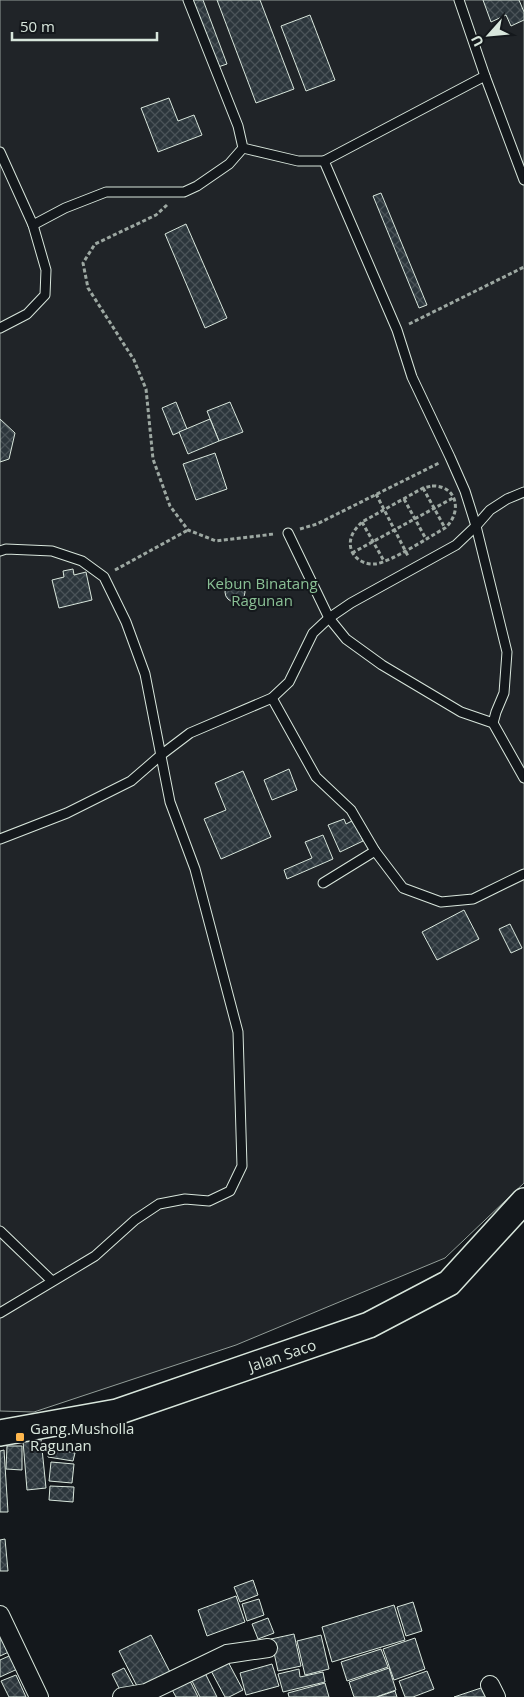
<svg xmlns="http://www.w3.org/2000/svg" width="524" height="1697" font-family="'Open Sans',sans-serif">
	<defs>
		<pattern id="building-cross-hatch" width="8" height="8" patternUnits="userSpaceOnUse" patternTransform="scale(1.25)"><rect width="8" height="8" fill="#2c363c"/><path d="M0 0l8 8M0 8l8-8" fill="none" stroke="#4a5358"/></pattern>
	</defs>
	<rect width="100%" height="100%" fill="#14181c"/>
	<path fill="#202428" stroke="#939e99" d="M0,0h524v1183l-79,75 -209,87 -202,67 -34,-1z"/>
	<g fill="url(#building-cross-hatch)" stroke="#d8e6dc">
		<path d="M193,0h10l24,64 -9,3z"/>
		<path d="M217,0h43l34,89 -38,14z"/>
		<path d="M483,0h36l5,12v8l-13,6 -5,-11 -15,7z"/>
		<path d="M310,15l25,65 -29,11 -25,-65z"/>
		<path d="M169,98l9,23 16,-6 8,20 -44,17 -17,-44z"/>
		<path d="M381,193l46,112 -8,3 -46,-112z"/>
		<path d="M186,224l41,94 -22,10 -40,-94z"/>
		<path d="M176,402l11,27 -14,6 -11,-27z"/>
		<path d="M230,402l13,30 -24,9 -12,-30z"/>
		<path d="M0,419l15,14 -6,26 -9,3z"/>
		<path d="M210,419l9,22 -31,13 -9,-22z"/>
		<path d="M215,453l12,36 -31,11 -13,-36z"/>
		<path d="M73,569l1,6 12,-3 6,28 -33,8 -7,-28 12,-3 -1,-6z"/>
		<circle cx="235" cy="592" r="10"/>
		<path d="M289,769l8,21 -25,10 -8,-20z"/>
		<path d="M243,771l28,66 -50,22 -17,-40 22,-9 -11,-27z"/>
		<path d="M344,819l2,5 8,-4 9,21 -23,11 -12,-27z"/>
		<path d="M323,835l10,24 -46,20 -3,-9 28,-12 -7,-16z"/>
		<path d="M464,910l15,29 -42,21 -15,-28z"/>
		<path d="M510,924l12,24 -11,5 -12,-24z"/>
		<path d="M41,1439l5,49 -19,2 -4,-49z"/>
		<path d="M7,1446h15v24l-16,-1z"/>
		<path d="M49,1448l26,5 -2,8 -25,-4z"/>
		<path d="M4,1450l4,62h-8v-61z"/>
		<path d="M51,1462l23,2 -2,19 -23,-2z"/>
		<path d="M50,1486l24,1 -1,15 -24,-2z"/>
		<path d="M5,1539l3,32h-8v-31z"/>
		<path d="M253,1580l5,15 -18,7 -6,-15z"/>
		<path d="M236,1596l9,26 -38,14 -9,-26z"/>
		<path d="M259,1599l5,16 -17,6 -5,-17z"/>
		<path d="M413,1602l9,29 -16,5 -9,-29z"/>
		<path d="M394,1605l11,35 -73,22 -10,-35z"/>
		<path d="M268,1618l6,15 -16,6 -6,-15z"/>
		<path d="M0,1626l11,25 -11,5z"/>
		<path d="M294,1634l7,32 -23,5 -7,-32z"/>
		<path d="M151,1635l20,39 -32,16 -20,-39z"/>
		<path d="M321,1635l8,34 -24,6 -8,-34z"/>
		<path d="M415,1638l10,31 -31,11 -11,-31z"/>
		<path d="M381,1649l7,18 -41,14 -6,-19z"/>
		<path d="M18,1652l6,14 -24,11v-17z"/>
		<path d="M226,1658l17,32 -14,7h-4l-16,-30z"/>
		<path d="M272,1664l7,22 -33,9 -6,-22z"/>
		<path d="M124,1668l11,20 -13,6 -10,-20z"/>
		<path d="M389,1668l7,22 -20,7h-22l-5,-15z"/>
		<path d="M203,1669l14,28h-17l-11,-22z"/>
		<path d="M299,1669l1,8 23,-5 2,10 -42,10 -5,-18z"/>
		<path d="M427,1671l7,18 -21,8h-8l-6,-16z"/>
		<path d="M16,1675l10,22h-17l-8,-16z"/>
		<path d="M188,1677l10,20h-22l-6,-11z"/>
		<path d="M325,1683l4,14h-40l-1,-4z"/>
		<path d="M487,1686l4,11h-37z"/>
		<path d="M395,1691l2,6h-20z"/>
	</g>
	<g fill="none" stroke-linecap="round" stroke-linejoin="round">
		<g stroke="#d8e6dc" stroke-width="11">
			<g id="service">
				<path d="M188,0l50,126 5,22 55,13h26l73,169 15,47 38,80 15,34 11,35 31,126 -3,41 -8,19 -3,11"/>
				<path d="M459,0l26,76 39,104"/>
				<path d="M0,152l33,73 13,45 -1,25 -18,19 -27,14"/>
				<path d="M324,161l161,-85"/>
				<path d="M33,225l32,-17 41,-16h78l13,-6 32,-22 14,-16"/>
				<path d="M288,533l41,85 17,21 36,26 79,47 32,11 31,55"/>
				<path d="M0,551l6,-2 46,2 30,10 22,16 22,45 19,52 25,128 25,67 43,163 4,134 -12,25 -21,10 -24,-2 -26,5 -24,16 -40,36 -95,57"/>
				<path d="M272,698l44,79 35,33 24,41 28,37 38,14 32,-3 51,-25"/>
				<path d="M0,839l67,-26 64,-32 30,-26 29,-22 82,-35 17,-16 24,-49 16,-15 22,-15 105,-58 20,-19 14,-16 17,-11 17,-7"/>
				<path d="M323,883l52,-32"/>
				<path d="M0,1231l52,50"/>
			</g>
		</g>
		<g stroke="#d8e6dc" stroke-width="20">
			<g id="minor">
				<path d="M0,1615l39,82"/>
				<path d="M490,1685l6,12"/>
				<path d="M122,1697l24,-4 81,-39 41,-6"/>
			</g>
		</g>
		<g stroke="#d8e6dc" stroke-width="28">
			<path id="secondary" d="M0,1433l117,-21 252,-87 80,-42 75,-82"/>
		</g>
		<g stroke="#9da8a2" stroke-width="3" stroke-dasharray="4 2.5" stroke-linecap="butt">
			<path d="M167,205l-11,10 -61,29 -12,19 5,25 46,72 12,29 7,70 17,47 18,24 28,11 58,-7"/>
			<path d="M409,324l115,-57"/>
			<path d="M432,486c25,-1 31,26 13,42 -16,9 -54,34 -70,36 -10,1 -21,-5 -24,-15 -3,-12 4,-20 11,-27l61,-34z"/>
			<path d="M423,488l22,40"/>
			<path d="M376,494l32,62"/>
			<path d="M404,499l22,40"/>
			<path d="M362,522l22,39"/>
			<path d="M300,529l17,-5 122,-61"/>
			<path d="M352,553l101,-55"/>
			<path d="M115,570l73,-40"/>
		</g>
		<use href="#service" stroke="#14181c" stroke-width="9"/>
		<use href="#minor" stroke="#14181c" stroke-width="18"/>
		<use href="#secondary" stroke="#14181c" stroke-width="25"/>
	</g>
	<rect fill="#ffb74d" stroke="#14181c" stroke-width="2" x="15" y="1432" width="10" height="10" rx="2.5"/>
	<g text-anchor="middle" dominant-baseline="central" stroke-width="4" stroke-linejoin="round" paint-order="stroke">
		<g font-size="15" fill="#8ac095" stroke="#14181c">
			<text x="262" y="583">Kebun Binatang<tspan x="262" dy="17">Ragunan</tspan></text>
		</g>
		<g font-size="15" fill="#d8e6dc" stroke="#14181c">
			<text transform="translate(282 1355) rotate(-19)">Jalan Saco</text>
		</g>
		<g font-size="15" fill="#d8e6dc" stroke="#14181c" text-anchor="start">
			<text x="30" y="1428">Gang Musholla<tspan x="30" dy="17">Ragunan</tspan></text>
		</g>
	</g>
	<g transform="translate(489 35) rotate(243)" stroke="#14181c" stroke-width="4" paint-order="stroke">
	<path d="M0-4L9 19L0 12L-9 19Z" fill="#d8e6dc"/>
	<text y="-8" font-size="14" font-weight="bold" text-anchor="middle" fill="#d8e6dc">U</text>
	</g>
	<path d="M12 32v8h145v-8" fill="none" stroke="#d8e6dc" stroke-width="2.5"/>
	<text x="20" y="32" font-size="15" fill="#d8e6dc" stroke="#14181c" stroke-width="4" paint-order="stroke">50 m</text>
</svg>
